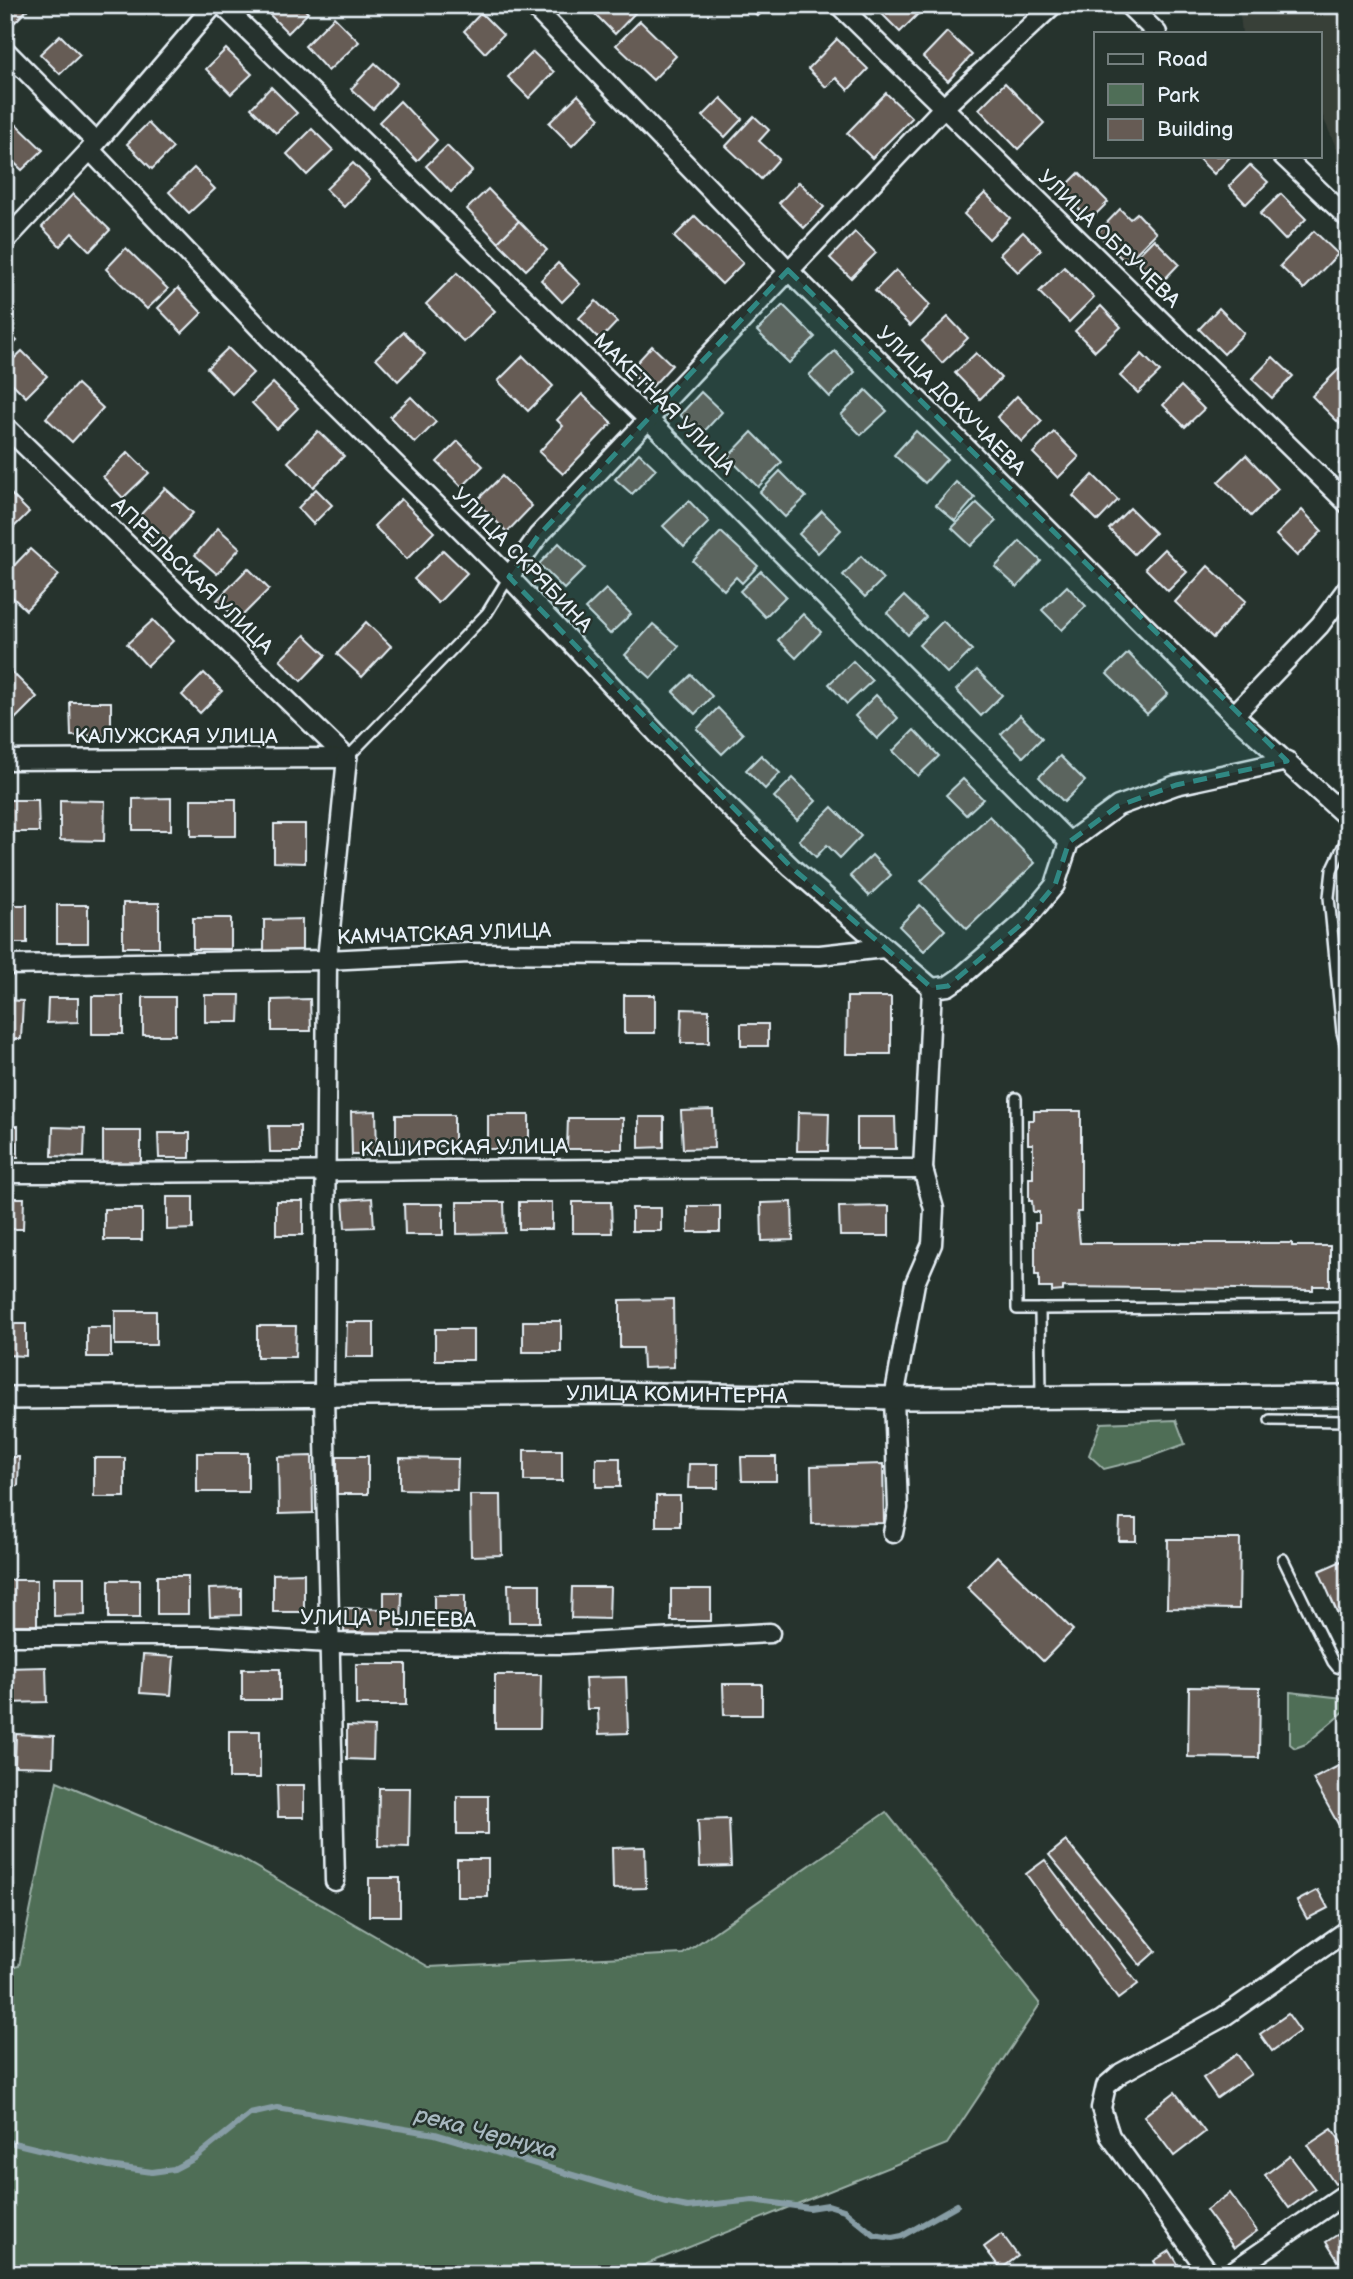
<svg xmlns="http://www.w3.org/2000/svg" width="1353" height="2279" font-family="'Balsamiq Sans',sans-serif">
	<rect width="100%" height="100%" fill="#26332d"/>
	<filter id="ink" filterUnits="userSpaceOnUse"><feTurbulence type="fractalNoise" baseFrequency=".0143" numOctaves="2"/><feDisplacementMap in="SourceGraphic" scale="14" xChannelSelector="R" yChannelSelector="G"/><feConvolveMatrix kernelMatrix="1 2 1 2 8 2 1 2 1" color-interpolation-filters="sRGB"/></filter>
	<g filter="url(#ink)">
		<path fill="#393f39" d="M1239,5h109v170l-28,-65v-77h-78z"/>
		<g fill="#4f6e57" stroke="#9cb0a8" stroke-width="2">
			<path d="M1176,1420l9,24 -41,15 -40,10 -15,-14 12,-32z"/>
			<path d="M1290,1692l53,6 4,11 -41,35 -11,4 -5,-4z"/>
			<path d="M57,1781l183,77 189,109 254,-13 203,-142 154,192 -93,140 -325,130h-617v-305l14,-3z"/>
		</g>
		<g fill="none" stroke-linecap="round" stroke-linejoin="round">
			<path stroke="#879da5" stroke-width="6" d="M5,2141l104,25 43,6 22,-3 21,-11 55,-44 27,-6 158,26 232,69 21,4 65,-7 56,8 19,-3 16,5 30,25 18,3 10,-2 55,-31"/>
		</g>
		<g fill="#665b54" stroke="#e8f1f8" stroke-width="2">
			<path d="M5,5h27l-17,17 -10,-10z"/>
			<path d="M266,5h35l7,8 -20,20 -25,-25z"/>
			<path d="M586,5h41l8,8 -20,21z"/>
			<path d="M746,5h23l-11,11z"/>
			<path d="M873,5h40l7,7 -20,20z"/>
			<path d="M1341,5h7v23h-3z"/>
			<path d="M481,13l22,22 -18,18 -21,-22z"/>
			<path d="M334,17l25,25 -31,29 -23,-25z"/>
			<path d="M640,21l36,35 -23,24 -37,-35z"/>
			<path d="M947,32l25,23 -24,26 -25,-24z"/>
			<path d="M60,35l20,20 -20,19 -20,-20z"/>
			<path d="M837,39l31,30 -20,21 -12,-12 -10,9 -18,-18z"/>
			<path d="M226,49l26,25 -21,20 -25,-25z"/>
			<path d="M533,52l21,20 -25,26 -21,-21z"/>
			<path d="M375,63l22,20 -24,26 -22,-20z"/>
			<path d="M1005,83l39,40 -26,26 -39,-40z"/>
			<path d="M271,87l26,26 -21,20 -25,-25z"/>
			<path d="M886,93l26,25 -40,40 -25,-25z"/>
			<path d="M578,95l22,23 -28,28 -23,-23z"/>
			<path d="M721,98l21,21 -17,18 -22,-21z"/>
			<path d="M400,101l37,39 -20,21 -38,-39z"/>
			<path d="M754,116l15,14 -10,11 20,18 -18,20 -35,-33z"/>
			<path d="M148,123l25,25 -21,21 -25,-25z"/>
			<path d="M17,125l26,25 -21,20 -17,-16v-17z"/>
			<path d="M312,129l21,21 -26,25 -20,-21z"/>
			<path d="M447,146l25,25 -21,21 -25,-26z"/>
			<path d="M1196,156h35l-17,18z"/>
			<path d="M353,163l17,17 -26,27 -18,-18z"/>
			<path d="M1250,165l18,17 -22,22 -17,-18z"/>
			<path d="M194,168l21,21 -26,24 -20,-21z"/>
			<path d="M1079,173l29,29 -18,18 -29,-29z"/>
			<path d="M799,182l25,25 -20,21 -25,-25z"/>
			<path d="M488,189l31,32 -21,21 -31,-33z"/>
			<path d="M985,193l25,25 -21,21 -25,-25z"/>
			<path d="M73,194l37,36 -20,21 -18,-18 -12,13 -18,-19z"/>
			<path d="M1281,194l25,25 -21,21 -25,-26z"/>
			<path d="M1120,209l10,10 7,-6 19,20 -30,30 -29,-30z"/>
			<path d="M695,216l48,47 -21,21 -48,-47z"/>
			<path d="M519,221l28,29 -21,20 -28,-28z"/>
			<path d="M1314,231l24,23 -34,35 -24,-23z"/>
			<path d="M855,232l21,21 -25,25 -21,-20z"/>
			<path d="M1023,232l18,18 -23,22 -18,-18z"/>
			<path d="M1154,239l25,25 -20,21 -26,-25z"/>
			<path d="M126,248l42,41 -21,20 -41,-40z"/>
			<path d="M558,263l22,21 -18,18 -21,-22z"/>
			<path d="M1064,267l30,30 -25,25 -30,-30z"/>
			<path d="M896,270l34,35 -20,21 -35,-35z"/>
			<path d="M457,273l38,38 -31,31 -38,-38z"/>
			<path d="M178,288l24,25 -20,20 -24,-25z"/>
			<path d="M596,301l21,21 -17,18 -21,-22z"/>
			<path d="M783,305l32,32 -26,26 -32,-32z"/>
			<path d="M1101,306l20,21 -26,24 -20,-20z"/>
			<path d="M1219,308l25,25 -20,21 -25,-25z"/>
			<path d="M948,317l20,21 -26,25 -20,-22z"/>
			<path d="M5,328l12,13 -12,12z"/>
			<path d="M404,332l21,22 -27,27 -22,-23z"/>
			<path d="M652,346l20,19 -23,25 -20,-19z"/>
			<path d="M228,348l25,25 -21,21 -25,-26z"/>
			<path d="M22,351l25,25 -21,21 -21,-21v-9z"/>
			<path d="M835,351l20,21 -25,25 -21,-22z"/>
			<path d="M976,353l25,25 -21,21 -25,-26z"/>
			<path d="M1142,354l18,18 -22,21 -18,-17z"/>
			<path d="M523,356l30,30 -25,25 -30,-30z"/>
			<path d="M1273,357l20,19 -21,22 -20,-19z"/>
			<path d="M1340,368l8,9v43l-6,6 -30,-30z"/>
			<path d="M273,383l25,25 -21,21 -25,-26z"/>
			<path d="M77,384l26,24 -31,34 -26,-24z"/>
			<path d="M1181,386l23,23 -19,18 -22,-22z"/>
			<path d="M866,390l21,21 -26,24 -20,-20z"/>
			<path d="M701,392l21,20 -21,23 -21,-20z"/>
			<path d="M582,394l30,29 -49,51 -24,-22 24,-26 -6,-6z"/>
			<path d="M1017,396l25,25 -20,21 -25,-25z"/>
			<path d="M411,397l25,25 -21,21 -25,-26z"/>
			<path d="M318,431l26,25 -31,31 -25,-25z"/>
			<path d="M916,431l31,28 -22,24 -31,-28z"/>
			<path d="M752,432l30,30 -24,25 -30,-30z"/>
			<path d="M1054,432l25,25 -21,21 -25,-25z"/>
			<path d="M458,441l25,25 -21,21 -25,-25z"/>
			<path d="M128,452l21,21 -26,25 -20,-21z"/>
			<path d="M639,453l17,16 -24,25 -17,-15z"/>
			<path d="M1246,455l32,34 -27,27 -33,-34z"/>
			<path d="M1348,455v18l-9,-9z"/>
			<path d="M780,471l26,26 -21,20 -25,-25z"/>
			<path d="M1093,475l25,25 -20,21 -25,-25z"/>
			<path d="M502,476l30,30 -25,26 -31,-31z"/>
			<path d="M956,482l19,16 -20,23 -19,-16z"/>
			<path d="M5,488l24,24 -24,24z"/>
			<path d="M165,488l28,25 -31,35 -28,-26z"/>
			<path d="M316,489l16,16 -19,19 -15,-16z"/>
			<path d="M401,499l33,33 -27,27 -33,-33z"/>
			<path d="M689,501l20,21 -25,25 -21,-21z"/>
			<path d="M977,503l19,18 -25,25 -19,-18z"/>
			<path d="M1130,508l25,25 -21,21 -25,-25z"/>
			<path d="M1302,510l20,21 -25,25 -21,-21z"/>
			<path d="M822,511l19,19 -23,23 -19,-19z"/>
			<path d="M218,528l22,20 -23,26 -22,-19z"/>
			<path d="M721,532l37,34 -16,17 -6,-6 -12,13 -31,-29z"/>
			<path d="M1020,541l21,20 -24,26 -22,-20z"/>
			<path d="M559,543l26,25 -21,21 -25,-25z"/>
			<path d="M30,549l29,26 -33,35 -21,-20v-15z"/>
			<path d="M1164,549l23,23 -19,19 -23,-23z"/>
			<path d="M443,550l24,23 -29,30 -24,-24z"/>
			<path d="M861,556l22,23 -18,18 -22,-22z"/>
			<path d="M1208,566l38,35 -33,37 -38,-36z"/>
			<path d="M248,568l21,21 -31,31 -21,-20z"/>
			<path d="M761,571l25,25 -21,21 -25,-26z"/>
			<path d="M1067,586l19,20 -24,24 -20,-20z"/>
			<path d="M606,589l25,25 -21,20 -25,-25z"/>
			<path d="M904,596l22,21 -18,18 -21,-22z"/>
			<path d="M803,614l18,18 -25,26 -18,-18z"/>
			<path d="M153,620l20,21 -26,25 -20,-22z"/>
			<path d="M943,621l29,29 -24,24 -29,-29z"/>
			<path d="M366,622l25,24 -29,31 -25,-23z"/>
			<path d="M653,624l26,22 -28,32 -26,-23z"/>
			<path d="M305,635l21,20 -25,26 -21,-21z"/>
			<path d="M1128,653l40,41 -21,20 -40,-40z"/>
			<path d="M853,661l19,20 -25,23 -18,-20z"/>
			<path d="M8,668l29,29 -24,24 -8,-9v-41z"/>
			<path d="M977,670l25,25 -21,21 -25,-26z"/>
			<path d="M204,673l18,18 -22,22 -18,-18z"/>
			<path d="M691,675l21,21 -17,18 -22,-22z"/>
			<path d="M876,695l22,23 -21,21 -22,-23z"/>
			<path d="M70,702h41v33l-40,1z"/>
			<path d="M718,708l25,26 -21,20 -25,-25z"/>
			<path d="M1020,715l22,23 -19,19 -22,-23z"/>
			<path d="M914,730l25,26 -21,20 -25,-25z"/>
			<path d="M761,755l19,18 -15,16 -19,-19z"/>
			<path d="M1060,756l25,25 -21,21 -25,-25z"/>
			<path d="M793,778l23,23 -19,19 -23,-23z"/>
			<path d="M963,779l20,20 -17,16 -20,-20z"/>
			<path d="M171,798v32h-38v-31z"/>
			<rect x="191" y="799" width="45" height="37"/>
			<path d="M5,800h33l1,32h-34z"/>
			<path d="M60,800l45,1 -1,40 -44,-1z"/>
			<path d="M832,807l29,29 -21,22 -13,-13 -11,12 -17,-17z"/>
			<path d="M989,816l46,47 -68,66 -46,-48z"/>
			<path d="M274,824h31v39l-31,-1z"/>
			<path d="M872,855l19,20 -22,21 -19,-20z"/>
			<rect x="123" y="903" width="36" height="44"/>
			<rect x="5" y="905" width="22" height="38"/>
			<rect x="57" y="905" width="31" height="38"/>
			<path d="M920,905l25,25 -21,21 -25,-25z"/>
			<rect x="193" y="918" width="38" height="31"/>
			<path d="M302,919v32h-38v-31z"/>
			<path d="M205,995h35l-1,27h-34z"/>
			<rect x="624" y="995" width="31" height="38"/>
			<rect x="92" y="996" width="31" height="38"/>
			<rect x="143" y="997" width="32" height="38"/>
			<path d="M847,997h44v57h-45z"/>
			<path d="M48,998h30v24l-31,1z"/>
			<path d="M310,999l1,32h-39v-31z"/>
			<path d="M5,1000l18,1 -2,38h-16z"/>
			<path d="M682,1009l27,1v33h-28z"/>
			<rect x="741" y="1024" width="27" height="22"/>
			<path d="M713,1110l1,38 -31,1 -2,-38z"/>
			<path d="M376,1111l1,44h-25l-1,-43z"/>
			<path d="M1034,1111h47v101h-4l3,31h212v3h38v40h-17v4l-250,-3v4l-11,1v-4h-13v-13h-4v-52h4v-11h-6l-1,-11h-3v-23h4v-34h-5v-24h6z"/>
			<path d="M798,1112l31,1 -1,38h-31z"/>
			<rect x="396" y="1115" width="58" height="31"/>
			<rect x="488" y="1115" width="41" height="34"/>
			<path d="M639,1117h25v30l-25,1z"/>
			<path d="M857,1117h38l1,32h-39z"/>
			<path d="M568,1118h55v31h-56z"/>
			<rect x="5" y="1126" width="13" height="31"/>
			<path d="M269,1126h31v26h-30z"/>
			<path d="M53,1127l32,1 -1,29 -32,-1z"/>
			<rect x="103" y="1131" width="38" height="32"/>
			<path d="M158,1133h32v25h-31z"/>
			<path d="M167,1197h26v32l-26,1z"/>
			<path d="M5,1198h19l-1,31h-18z"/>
			<path d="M372,1198l2,29 -29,1 -2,-28z"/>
			<rect x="276" y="1201" width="27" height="34"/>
			<path d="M457,1202h47l1,31 -48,1z"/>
			<rect x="519" y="1202" width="33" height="27"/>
			<path d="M573,1202h38l1,31h-39z"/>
			<path d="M792,1202l1,38 -31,1 -1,-38z"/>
			<path d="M404,1204h39v31h-38z"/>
			<rect x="688" y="1206" width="32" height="26"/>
			<path d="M889,1206v30h-49l-1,-29z"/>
			<rect x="632" y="1208" width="29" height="23"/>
			<rect x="104" y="1209" width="38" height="31"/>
			<path d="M673,1299l1,68 -31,1 -1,-20h-22v-48z"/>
			<rect x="115" y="1311" width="41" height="34"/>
			<rect x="523" y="1321" width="38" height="31"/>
			<path d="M347,1322h27v35h-28z"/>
			<path d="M5,1324h21v32l-21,-1z"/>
			<path d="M257,1326h39l-1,31h-38z"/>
			<rect x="87" y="1327" width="24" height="30"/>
			<rect x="435" y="1329" width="38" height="31"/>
			<rect x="524" y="1450" width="38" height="31"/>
			<rect x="197" y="1453" width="51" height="39"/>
			<path d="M312,1456l1,57 -34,1 -1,-57z"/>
			<rect x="337" y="1456" width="31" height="38"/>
			<path d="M5,1457h14l-1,29 -13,-1z"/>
			<path d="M741,1457h35v24h-34z"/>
			<rect x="94" y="1458" width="31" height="39"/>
			<path d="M400,1458l58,1 -1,31 -57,-1z"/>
			<rect x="596" y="1458" width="24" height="29"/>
			<path d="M689,1464h29v24h-30z"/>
			<path d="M883,1464l1,59 -72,1 -1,-58z"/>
			<path d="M470,1495h31l1,60 -31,1z"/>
			<rect x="656" y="1496" width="24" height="30"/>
			<path d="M1120,1519h16v22h-17z"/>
			<path d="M1168,1539h72l-1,70 -72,-1z"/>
			<path d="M997,1556l76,74 -30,31 -76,-74z"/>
			<path d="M1348,1558v76l-1,1 -28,-64z"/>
			<path d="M304,1573v39h-31v-38z"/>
			<rect x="157" y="1576" width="31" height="38"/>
			<path d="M54,1577h31v38l-31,1z"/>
			<rect x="5" y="1580" width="32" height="45"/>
			<rect x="109" y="1580" width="31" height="38"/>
			<path d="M508,1584h32v38h-31z"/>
			<path d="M572,1587h38l-1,32 -38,-1z"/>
			<path d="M241,1588v27l-31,1 -1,-27z"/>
			<rect x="671" y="1589" width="40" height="32"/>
			<path d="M384,1592h18l-1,41 -57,-1 1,-24 39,1z"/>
			<rect x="434" y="1595" width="31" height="39"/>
			<path d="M143,1655l31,2 -3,38 -31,-2z"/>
			<rect x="356" y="1664" width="50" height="41"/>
			<path d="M46,1667l1,35 -42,1v-35z"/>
			<rect x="242" y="1669" width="38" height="31"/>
			<path d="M495,1675h46l-1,53h-45z"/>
			<path d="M626,1677l2,56 -29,1 -1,-25h-11l-2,-31z"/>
			<path d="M723,1684h39v31h-38z"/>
			<path d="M1189,1687l71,1 -1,70 -71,-1z"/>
			<path d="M347,1726l27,1 -1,33 -26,-1z"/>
			<rect x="229" y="1731" width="31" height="47"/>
			<path d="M16,1734l38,2 -1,31 -38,-1z"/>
			<path d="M1348,1761v79h-1l-34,-61z"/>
			<path d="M277,1785h27v32h-26z"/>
			<path d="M379,1788h31l-1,59 -31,-1z"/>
			<rect x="457" y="1796" width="31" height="38"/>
			<path d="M729,1819l2,47 -31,1 -2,-47z"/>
			<path d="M1066,1841l90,110 -16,14 -91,-110z"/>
			<path d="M645,1847l1,41 -33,1 -1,-41z"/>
			<rect x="457" y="1859" width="31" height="38"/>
			<path d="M1045,1860l93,124 -20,15 -92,-125z"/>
			<rect x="369" y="1878" width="31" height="38"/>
			<path d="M1318,1890l10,18 -21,11 -10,-18z"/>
			<path d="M1288,2014l12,17 -28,20 -12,-17z"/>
			<path d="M1237,2054l14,20 -34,24 -14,-20z"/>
			<path d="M1175,2092l30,40 -31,24 -30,-40z"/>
			<path d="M1332,2129l16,23v24l-13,8 -27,-39z"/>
			<path d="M1290,2156l25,33 -26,19 -24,-33z"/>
			<path d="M1230,2193l27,38 -23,17 -28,-38z"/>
			<path d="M1348,2228v44l-2,1 -20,-31z"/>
			<path d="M1002,2234l16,22 -17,13 -17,-22z"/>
			<path d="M1170,2251l14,23h-23l-7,-13z"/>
		</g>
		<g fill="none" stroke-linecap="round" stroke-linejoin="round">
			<g stroke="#e8f1f8" stroke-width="14">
				<g id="service">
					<path d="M347,758l140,-145 22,-36"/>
					<path d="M1348,836l-16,34 -3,27 13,135 6,22"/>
					<path d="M1016,1098l1,211h23"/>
					<path d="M1347,1193l1,107"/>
					<path d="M1041,1396l-1,-87 308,-2"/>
					<path d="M1270,1420l78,1"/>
					<path d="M1283,1559l50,103 4,5 11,3"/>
				</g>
			</g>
			<g stroke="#e8f1f8" stroke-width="23">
				<g id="minor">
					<path d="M222,5l427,415 420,422"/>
					<path d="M532,5l256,265 446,445 114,103"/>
					<path d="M839,5l509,499"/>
					<path d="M1128,5l29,28"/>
					<path d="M5,50l90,91"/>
					<path d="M90,150l199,209 220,218 193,204 89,86 141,121"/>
					<path d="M1283,156l65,62"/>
					<path d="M5,241l85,-91 124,-145"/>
					<path d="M5,426l342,332"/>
					<path d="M509,577l29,-41 405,-428 110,-103"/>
					<path d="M1234,715l86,-90 28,-38"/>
					<path d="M5,760l342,-2"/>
					<path d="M5,965l322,-5 142,-7 351,2 64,-7"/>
					<path d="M5,1173c306,0 612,-7 918,-4"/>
					<path d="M893,1533l5,-25 -4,-110 21,-115 17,-39 2,-35 -11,-40 9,-181 16,-2 13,-9 64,-56 30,-36 14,-43 49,-36 58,-21 111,-24"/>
					<path d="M5,1636h207l117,7 235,1 206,-11"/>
					<path d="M335,1881l-11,-486 3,-435 20,-202"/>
					<path d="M1210,2274l-100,-138 -9,-28 5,-22 15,-13 102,-56 125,-87"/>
					<path d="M1229,2274l119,-82"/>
				</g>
			</g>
			<g stroke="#e8f1f8" stroke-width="26">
				<g id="tertiary">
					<path id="s1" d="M5,1398l601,-5 288,5 454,-2"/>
				</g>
			</g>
			<use href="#service" stroke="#26332d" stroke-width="9"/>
			<use href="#minor" stroke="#26332d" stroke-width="18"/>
			<use href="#tertiary" stroke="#26332d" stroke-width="21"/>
		</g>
	</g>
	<path fill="#308883" fill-opacity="0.2" stroke="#308883" stroke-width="5" stroke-dasharray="14 9" stroke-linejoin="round" d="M788,270l499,491 -111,24 -58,21 -49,36 -14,43 -30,36 -77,65 -16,2 -141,-121 -282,-290 29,-41z"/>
	<g text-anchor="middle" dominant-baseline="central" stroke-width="5" stroke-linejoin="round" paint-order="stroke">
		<g font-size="21" fill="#e8f1f8" stroke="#26332d">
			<text transform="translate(1109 239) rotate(44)">УЛИЦА ОБРУЧЕВА</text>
			<text transform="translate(951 401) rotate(45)">УЛИЦА ДОКУЧАЕВА</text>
			<text transform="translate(664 404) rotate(45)">МАКЕТНАЯ УЛИЦА</text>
			<text transform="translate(522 560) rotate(46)">УЛИЦА СКРЯБИНА</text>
			<text transform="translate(192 576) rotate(44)">АПРЕЛЬСКАЯ УЛИЦА</text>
			<text x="176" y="736">КАЛУЖСКАЯ УЛИЦА</text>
			<text transform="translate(444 934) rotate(-2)">КАМЧАТСКАЯ УЛИЦА</text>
			<text transform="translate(464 1148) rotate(-1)">КАШИРСКАЯ УЛИЦА</text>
			<text stroke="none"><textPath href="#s1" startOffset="672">УЛИЦА КОМИНТЕРНА</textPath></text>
			<text transform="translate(388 1619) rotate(1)">УЛИЦА РЫЛЕЕВА</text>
		</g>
		<g font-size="23" font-style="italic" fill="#a8b9c0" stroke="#26332d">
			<text transform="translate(486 2133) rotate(15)">река Чернуха</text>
		</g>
	</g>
	<rect width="1353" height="2279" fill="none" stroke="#26332d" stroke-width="28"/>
	<rect x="14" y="14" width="1325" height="2251" fill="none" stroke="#e8f1f8" stroke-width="2.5" filter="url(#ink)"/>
	<rect x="1094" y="32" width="228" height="126" fill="#26332d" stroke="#747f7e" stroke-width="2"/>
	<rect x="1108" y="54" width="35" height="10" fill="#26332d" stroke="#747f7e" stroke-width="2"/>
	<text x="1157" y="66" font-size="21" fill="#e8f1f8">Road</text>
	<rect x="1108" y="84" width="35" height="21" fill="#4f6e57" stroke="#747f7e" stroke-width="2"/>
	<text x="1157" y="102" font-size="21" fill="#e8f1f8">Park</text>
	<rect x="1108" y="119" width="35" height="21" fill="#665b54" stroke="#747f7e" stroke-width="2"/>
	<text x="1157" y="136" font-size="21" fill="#e8f1f8">Building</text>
</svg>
